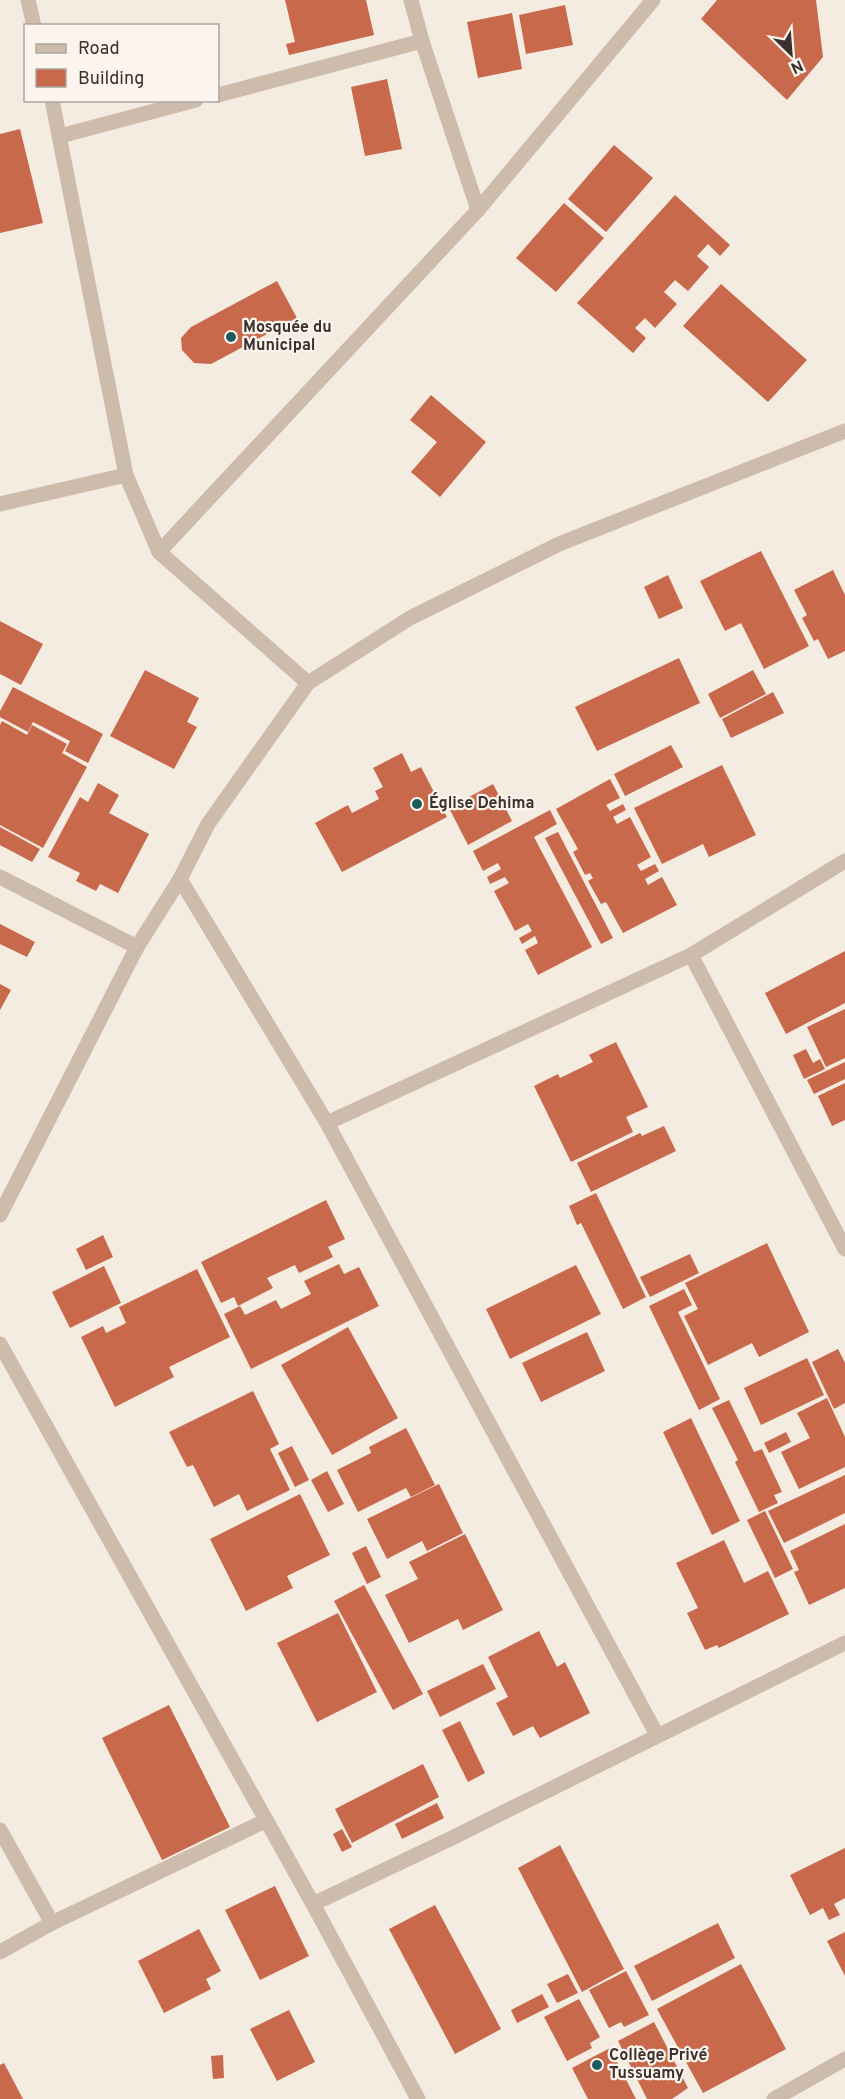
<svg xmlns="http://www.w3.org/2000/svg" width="845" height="2099" font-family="Overpass,sans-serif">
	<rect width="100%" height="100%" fill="#f4ebe1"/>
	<g fill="#c8694b">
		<path d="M285,0h81l8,35 -85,20 -3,-11 9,-2z"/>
		<path d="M717,0h99l7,57 -36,43 -86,-81z"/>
		<path d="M565,5l8,40 -47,9 -7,-39z"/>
		<path d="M512,13l10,56 -44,9 -11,-56z"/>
		<path d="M387,79l15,70 -37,7 -14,-69z"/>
		<path d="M20,129l23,94 -43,10v-99z"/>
		<path d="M614,145l39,33 -47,54 -38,-33z"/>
		<path d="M675,195l55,50 -10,11 -12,-12 -11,12 12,11 -21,24 -13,-11 -11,12 13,12 -22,24 -10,-10 -10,10 11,10 -13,15 -56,-50z"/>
		<path d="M564,203l40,35 -48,54 -40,-34z"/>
		<path d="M277,281l20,37 -86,46 -17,-1 -12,-13 -1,-12 10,-11z"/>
		<path d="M721,284l86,76 -39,42 -85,-76z"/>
		<path d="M431,395l55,47 -46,55 -29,-25 26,-30 -27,-22z"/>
		<path d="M761,551l48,95 -45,23 -23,-46 -16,8 -25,-50z"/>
		<path d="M833,570l12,25v56l-17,8 -10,-20 -4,2 -12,-23 5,-3 -13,-25z"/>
		<path d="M668,575l15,33 -24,11 -15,-32z"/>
		<path d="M0,621l43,23 -22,41 -21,-11z"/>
		<path d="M679,658l21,45 -103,48 -22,-44z"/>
		<path d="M145,670l54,28 -12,24 10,5 -23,42 -64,-33z"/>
		<path d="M753,670l13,24 -46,24 -12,-24z"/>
		<path d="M13,687l90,47 -15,29 -23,-12 5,-10 -37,-19 -5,10 -28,-15v-6z"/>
		<path d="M773,692l11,21 -53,25 -9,-19z"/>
		<path d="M2,721l25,14 5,-10 35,19 -5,9 25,14 -44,81 -43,-23v-100z"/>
		<path d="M671,745l12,22 -58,29 -11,-22z"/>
		<path d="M402,753l9,19 10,-5 26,50 -105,55 -27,-49 33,-18 4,8 27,-14 -4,-8 8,-4 -10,-19z"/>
		<path d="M722,765l34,70 -47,22 -6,-13 -41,20 -28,-56z"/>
		<path d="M610,779l10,19 -14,7 4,6 13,-7 3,6 -13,7 4,7 13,-7 21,40 -14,8 4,6 14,-7 4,7 -14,8 3,6 14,-8 15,28 -54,28 -17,-31 -5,2 -13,-23 5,-3 -3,-5 -5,2 -12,-23 5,-3 -22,-40z"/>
		<path d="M98,783l21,12 -10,18 40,21 -31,59 -18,-9 -4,7 -20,-10 4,-8 -32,-16 32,-60 8,5z"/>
		<path d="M493,784l19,37 -44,24 -19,-37z"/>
		<path d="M550,810l7,14 -23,13 58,110 -54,28 -13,-25 13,-7 -3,-7 -13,8 -3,-6 13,-7 -4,-7 -13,7 -21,-40 15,-8 -4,-6 -15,7 -3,-7 14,-8 -3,-6 -15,8 -10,-20z"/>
		<path d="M0,827l40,22 -8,13 -32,-17z"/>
		<path d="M558,832l55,106 -12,6 -56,-106z"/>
		<path d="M0,924l35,18 -8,15 -27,-13z"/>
		<path d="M845,951v52l-59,31 -21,-41z"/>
		<path d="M0,984l11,6 -11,20z"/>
		<path d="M845,1009v49l-19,9 -19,-40z"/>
		<path d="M616,1042l32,65 -22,10 7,15 -62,30 -37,-76 24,-12 2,4 33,-16 -4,-7z"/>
		<path d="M806,1049l7,14 7,-4 5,10 -21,10 -11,-24z"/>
		<path d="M845,1062v17l-31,15 -7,-14z"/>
		<path d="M845,1083v37l-13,6 -14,-30z"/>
		<path d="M664,1126l12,25 -85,41 -14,-29 63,-30 2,3z"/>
		<path d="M596,1193l50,104 -23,12 -42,-86 -4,2 -8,-19z"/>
		<path d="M326,1200l19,39 -17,8 5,10 -34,16 -4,-8 -28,13 6,10 -35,18 -4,-9 -13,6 -20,-41z"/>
		<path d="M103,1235l10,22 -27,13 -10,-21z"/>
		<path d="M767,1243l42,89 -50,25 -7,-14 -44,22 -24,-49 14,-7 -13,-26z"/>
		<path d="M690,1254l9,19 -49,24 -10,-20z"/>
		<path d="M339,1264l5,10 15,-7 20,39 -128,63 -27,-55 16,-8 5,9 31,-15 5,9 30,-15 -7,-13z"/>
		<path d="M576,1265l25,49 -91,45 -24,-50z"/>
		<path d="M104,1266l17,37 -51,25 -18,-36z"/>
		<path d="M197,1269l33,68 -61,30 5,10 -59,30 -34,-70 22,-11 3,7 20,-10 -7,-16z"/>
		<path d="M684,1289l8,16 -14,7 42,87 -21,11 -50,-104z"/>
		<path d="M348,1327l50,91 -66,37 -51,-90z"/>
		<path d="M587,1332l18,39 -64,31 -19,-39z"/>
		<path d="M838,1349l7,14v40l-11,6 -22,-47z"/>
		<path d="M807,1358l17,37 -63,30 -17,-37z"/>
		<path d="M253,1391l26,53 -9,5 20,41 -43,21 -8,-17 -25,13 -21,-42 -6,2 -18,-35z"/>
		<path d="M827,1398l18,39v30l-46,22 -18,-37 29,-14 -13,-25z"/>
		<path d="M729,1400l25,52 8,-3 20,43 -8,3 4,8 -19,9 -24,-50 3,-2 -26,-52z"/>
		<path d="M691,1418l49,103 -28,14 -49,-103z"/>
		<path d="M406,1428l29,57 -24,12 -5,-9 -48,24 -21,-42 34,-17 -2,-6z"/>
		<path d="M786,1432l5,10 -22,11 -5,-10z"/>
		<path d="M292,1446l17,34 -14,7 -17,-34z"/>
		<path d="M327,1471l17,33 -16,8 -17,-32z"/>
		<path d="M845,1475v38l-61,30 -16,-32z"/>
		<path d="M439,1484l24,49 -36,18 -5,-10 -35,18 -20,-40z"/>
		<path d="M300,1494l30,61 -43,21 6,12 -47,23 -36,-72z"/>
		<path d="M765,1511l28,58 -18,9 -28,-58z"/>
		<path d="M845,1524v64l-36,17 -15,-33 5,-2 -9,-19z"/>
		<path d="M465,1534l38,76 -40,20 -5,-11 -49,24 -24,-48 33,-16 -9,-17z"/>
		<path d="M724,1540l20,43 24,-12 21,43 -70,34 -2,-3 -12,5 -18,-37 11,-5 -22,-45z"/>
		<path d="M366,1546l15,31 -14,7 -15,-31z"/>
		<path d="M364,1585l59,109 -30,16 -59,-109z"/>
		<path d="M338,1613l39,79 -60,30 -40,-79z"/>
		<path d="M539,1631l18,36 8,-5 25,51 -50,25 -7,-12 -20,10 -17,-33 12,-6 -20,-40z"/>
		<path d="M483,1664l13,25 -56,28 -13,-26z"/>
		<path d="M169,1705l61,122 -68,33 -60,-122z"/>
		<path d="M460,1721l25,52 -17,9 -26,-52z"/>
		<path d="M423,1764l16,33 -87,46 -17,-34z"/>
		<path d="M437,1803l7,15 -42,21 -7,-15z"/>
		<path d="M342,1829l10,18 -10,5 -9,-18z"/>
		<path d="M560,1845l64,124 -42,23 -64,-124z"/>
		<path d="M845,1848v50l-11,6 6,11 -11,5 -6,-12 -13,7 -20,-40z"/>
		<path d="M275,1886l34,70 -49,24 -35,-70z"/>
		<path d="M435,1905l66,124 -46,25 -66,-125z"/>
		<path d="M718,1923l17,35 -83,43 -18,-35z"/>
		<path d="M199,1929l22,42 -15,8 5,10 -47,24 -26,-52z"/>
		<path d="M845,1932v44l-18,-35z"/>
		<path d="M741,1964l45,85 -83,44 -46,-84z"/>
		<path d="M626,1971l23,44 -25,12 -3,-5 -12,6 -20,-38z"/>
		<path d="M568,1974l10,19 -21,10 -10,-19z"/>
		<path d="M542,1994l7,13 -32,16 -6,-13z"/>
		<path d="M579,1999l21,38 -10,6 2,5 -25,13 -23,-44z"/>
		<path d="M289,2010l26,52 -38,19 -27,-52z"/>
		<path d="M654,2022l34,66 -16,11h-25l-29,-58z"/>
		<path d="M610,2048l26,51h-48l-16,-31z"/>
		<path d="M223,2055l1,23 -11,1 -2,-23z"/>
		<path d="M4,2063l19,36h-23v-34z"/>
	</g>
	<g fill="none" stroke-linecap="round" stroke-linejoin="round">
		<g stroke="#cdbbac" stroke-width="15">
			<path d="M28,0l6,26"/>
			<path d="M411,0l11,41"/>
			<path d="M218,95l204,-54 56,169"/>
			<path d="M52,100l74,375 33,77 149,131"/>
			<path d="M60,136l136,-36"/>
			<path d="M0,504l126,-29"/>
			<path d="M159,552l319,-342 175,-210"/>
			<path d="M0,877l137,70"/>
			<path d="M180,879l147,244 330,612"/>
			<path d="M691,955l154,294"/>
			<path d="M327,1123l364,-168 154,-94"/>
			<path d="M0,1215l137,-268 43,-68 28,-55 100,-141 102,-65 149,-74 286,-113"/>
			<path d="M0,1344l313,560 105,195"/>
			<path d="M0,1830l52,93"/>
			<path d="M313,1904l141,-67 391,-194"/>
			<path d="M0,1952l52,-29 213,-102"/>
			<path d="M774,2099l71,-40"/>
		</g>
	</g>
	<g fill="#1f5a5e" stroke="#fbf5ee" stroke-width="2">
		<circle cx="231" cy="337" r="6"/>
		<circle cx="417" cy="804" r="6"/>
		<circle cx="597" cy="2065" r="6"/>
	</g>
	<g text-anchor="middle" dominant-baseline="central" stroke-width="4.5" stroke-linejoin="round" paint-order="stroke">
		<g font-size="16" font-weight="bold" fill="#3b302b" stroke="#fbf5ee" text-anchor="start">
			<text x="243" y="328">Mosquée du<tspan x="243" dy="18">Municipal</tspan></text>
			<text x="429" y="804">Église Dehima</text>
			<text x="609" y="2056">Collège Privé<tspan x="609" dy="18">Tussuamy</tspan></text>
		</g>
	</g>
	<rect x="24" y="24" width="195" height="78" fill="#fbf5ee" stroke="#aea6a0" stroke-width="1.5"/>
	<rect x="36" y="44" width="30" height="9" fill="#cdbbac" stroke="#aea6a0" stroke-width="1.5"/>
	<text x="78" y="54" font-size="18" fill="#3b302b">Road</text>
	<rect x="36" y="69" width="30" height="18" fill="#c8694b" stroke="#aea6a0" stroke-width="1.5"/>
	<text x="78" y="84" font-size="18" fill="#3b302b">Building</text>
	<g transform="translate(791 54) rotate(155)" stroke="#fbf5ee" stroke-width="4.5" paint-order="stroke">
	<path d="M0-4.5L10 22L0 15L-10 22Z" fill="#3b302b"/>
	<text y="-9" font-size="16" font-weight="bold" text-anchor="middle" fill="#3b302b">N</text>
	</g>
</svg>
